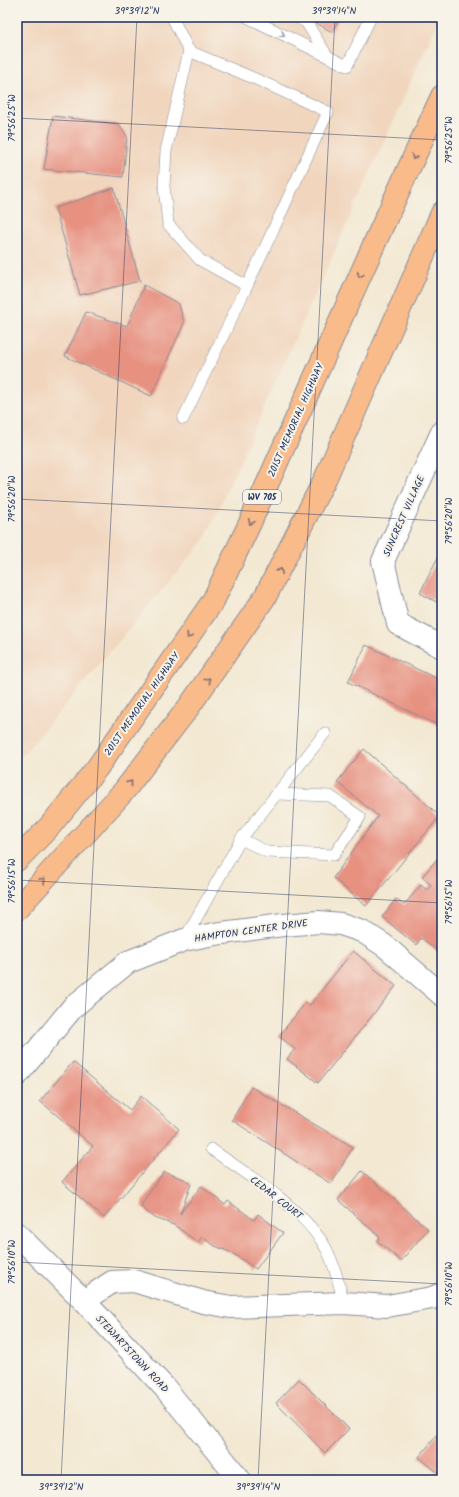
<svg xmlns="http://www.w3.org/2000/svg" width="459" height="1497" font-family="Kalam,sans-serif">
	<rect width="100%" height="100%" fill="#f7f3e8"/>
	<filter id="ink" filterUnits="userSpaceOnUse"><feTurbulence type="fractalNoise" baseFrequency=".025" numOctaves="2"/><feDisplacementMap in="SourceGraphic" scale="8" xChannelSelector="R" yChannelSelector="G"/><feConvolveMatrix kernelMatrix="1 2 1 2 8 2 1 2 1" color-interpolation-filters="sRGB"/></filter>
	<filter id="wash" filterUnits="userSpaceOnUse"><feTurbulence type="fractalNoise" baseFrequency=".012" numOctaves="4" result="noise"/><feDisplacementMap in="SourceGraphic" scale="16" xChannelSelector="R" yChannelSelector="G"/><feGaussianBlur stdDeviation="0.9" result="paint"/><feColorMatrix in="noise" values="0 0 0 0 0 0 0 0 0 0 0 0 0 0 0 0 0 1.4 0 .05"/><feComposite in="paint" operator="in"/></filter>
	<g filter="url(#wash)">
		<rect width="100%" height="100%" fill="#f3e8d2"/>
		<path fill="#f1d5bd" d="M17,17h423l-235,522 -188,223z"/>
		<g id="blocks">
			<g fill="#e79181">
				<path d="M306,17h34l-8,15z"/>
				<path d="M53,116l65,8 9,12 -4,41 -79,-8z"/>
				<path d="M114,188l26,93 -60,14 -25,-87z"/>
				<path d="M144,285l35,19 5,19 -33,73 -86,-40 21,-44 41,14z"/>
				<path d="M442,549v56l-22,-12z"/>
				<path d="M366,645l76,36v46l-94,-45z"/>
				<path d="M364,749l76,67 -74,90 -33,-28 45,-62 -41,-34z"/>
				<path d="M442,853v102l-21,-17 -5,7 -34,-28 14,-18 8,6 17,-20 6,5 4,-5 -9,-8z"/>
				<path d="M353,951l43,35 -78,97 -31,-24 8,-10 -16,-13 27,-34 4,3z"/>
				<path d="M73,1062l57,48 11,-14 38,33 -75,89 -42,-36 31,-36 -53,-45z"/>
				<path d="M251,1087l102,60 -22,37 -99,-64z"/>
				<path d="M362,1171l66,58 -27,32 -24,-20 3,-4 -42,-37z"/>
				<path d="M164,1172l20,7 7,5 -11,30 21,-28 24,19 3,-4 26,19 4,-6 25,19 -27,36 -24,-16 -17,-7 -13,-9 -4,5 -2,-1 -22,-16 -19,-7 -14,-11 3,-7z"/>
				<path d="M299,1379l50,50 -24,24 -49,-50z"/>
				<path d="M442,1429v47l-23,-19z"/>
			</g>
		</g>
	</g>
	<g filter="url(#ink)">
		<use href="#blocks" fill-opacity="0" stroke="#878c98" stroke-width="1"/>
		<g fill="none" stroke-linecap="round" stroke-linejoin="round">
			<g stroke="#878c98" stroke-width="12">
				<g id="service">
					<path d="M172,17l17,34 -23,100 -2,35 4,38 32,36 47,26 -64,133"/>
					<path d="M247,17l100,49 24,-49"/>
					<path d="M296,17l10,5 22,35"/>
					<path d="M189,51l69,29 70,32 -81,174"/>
					<path d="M241,839l26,13 67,3 26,-38 -30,-21 -53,-2"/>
					<path d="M184,940l57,-101 84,-106"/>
					<path d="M211,1149c38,27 83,53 110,91 13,19 17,42 23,63"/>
				</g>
			</g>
			<g stroke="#878c98" stroke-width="24">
				<g id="minor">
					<path d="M442,432l-59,129 15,63 44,23"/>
					<path d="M17,1075l56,-68 55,-45 56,-22 30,-6 69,-9 36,-3 22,2 21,7 23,15 57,49"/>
					<path d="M84,1301l28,-19 22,-1 69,21 28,5 113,-4 43,3 45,-8 10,-4"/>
				</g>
			</g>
			<g stroke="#878c98" stroke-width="24">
				<path id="tertiary" d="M17,1234l67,67 81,87 75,92"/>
			</g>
			<g stroke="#878c98" stroke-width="24">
				<g id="primary">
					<path d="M17,860l33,-34 47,-58 116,-167 36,-76 127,-285 66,-144"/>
					<path d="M17,909l107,-118 64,-83 77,-111 61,-120 116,-264"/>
				</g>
			</g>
			<use href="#service" stroke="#fff" stroke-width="11"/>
			<use href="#minor" stroke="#fff" stroke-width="22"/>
			<use href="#tertiary" stroke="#fff" stroke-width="22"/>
			<use href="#primary" stroke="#fabb8b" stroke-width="22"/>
		</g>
		<defs><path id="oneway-chevron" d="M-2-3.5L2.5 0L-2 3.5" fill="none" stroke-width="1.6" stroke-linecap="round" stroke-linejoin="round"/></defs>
		<use stroke="#8d97ae" href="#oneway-chevron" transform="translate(282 34) rotate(26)"/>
		<g stroke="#7f6e72">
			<use href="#oneway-chevron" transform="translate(414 157) rotate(115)"/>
			<use href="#oneway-chevron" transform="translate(360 275) rotate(114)"/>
			<use href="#oneway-chevron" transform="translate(251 522) rotate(114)"/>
			<use href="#oneway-chevron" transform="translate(280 571) rotate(-61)"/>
			<use href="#oneway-chevron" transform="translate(189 636) rotate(124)"/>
			<use href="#oneway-chevron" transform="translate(208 680) rotate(-54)"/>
			<use href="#oneway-chevron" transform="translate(130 783) rotate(-52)"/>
			<use href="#oneway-chevron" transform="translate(43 880) rotate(-47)"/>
		</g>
	</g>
	<path fill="none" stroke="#1b2f5e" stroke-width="1" stroke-opacity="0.45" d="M17,118l425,22M17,499l425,22M17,880l425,23M17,1262l425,22M61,1480l76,-1463M258,1480l77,-1463"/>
	<g text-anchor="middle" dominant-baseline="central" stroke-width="4" stroke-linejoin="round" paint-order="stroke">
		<rect fill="#f7f3e8" stroke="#5d6a87" stroke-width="1" x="243" y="490" width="38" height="14" rx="3"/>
		<g font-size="9" font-weight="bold" fill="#1b2f5e">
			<text x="262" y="497">WV 705</text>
		</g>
		<g font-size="10" fill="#1b2f5e" stroke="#f7f3e8">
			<text transform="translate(296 420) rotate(-66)">201ST MEMORIAL HIGHWAY</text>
			<text transform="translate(404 516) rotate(-66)">SUNCREST VILLAGE</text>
			<text transform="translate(142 704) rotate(-55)">201ST MEMORIAL HIGHWAY</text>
			<text transform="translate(251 931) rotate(-8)">HAMPTON CENTER DRIVE</text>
			<text transform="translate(276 1198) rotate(38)">CEDAR COURT</text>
			<text transform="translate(132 1354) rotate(47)">STEWARTSTOWN ROAD</text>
		</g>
	</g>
	<rect width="459" height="1497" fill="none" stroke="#f7f3e8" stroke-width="44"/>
	<rect x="22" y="22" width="415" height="1453" fill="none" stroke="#1b2f5e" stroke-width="1.5"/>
	<g font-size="10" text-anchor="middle" fill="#1b2f5e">
		<text x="137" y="14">39°39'12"N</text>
		<text x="334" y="14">39°39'14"N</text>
		<text transform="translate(11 118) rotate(-90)" y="4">79°56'25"W</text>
		<text transform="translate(448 140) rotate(-90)" y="4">79°56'25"W</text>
		<text transform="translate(11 499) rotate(-90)" y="4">79°56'20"W</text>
		<text transform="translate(448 521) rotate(-90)" y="4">79°56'20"W</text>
		<text transform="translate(11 881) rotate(-90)" y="4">79°56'15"W</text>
		<text transform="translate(448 902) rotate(-90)" y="4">79°56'15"W</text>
		<text transform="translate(11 1262) rotate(-90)" y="4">79°56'10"W</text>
		<text transform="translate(448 1284) rotate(-90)" y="4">79°56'10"W</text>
		<text x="61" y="1490">39°39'12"N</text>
		<text x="258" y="1490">39°39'14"N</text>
	</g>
</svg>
